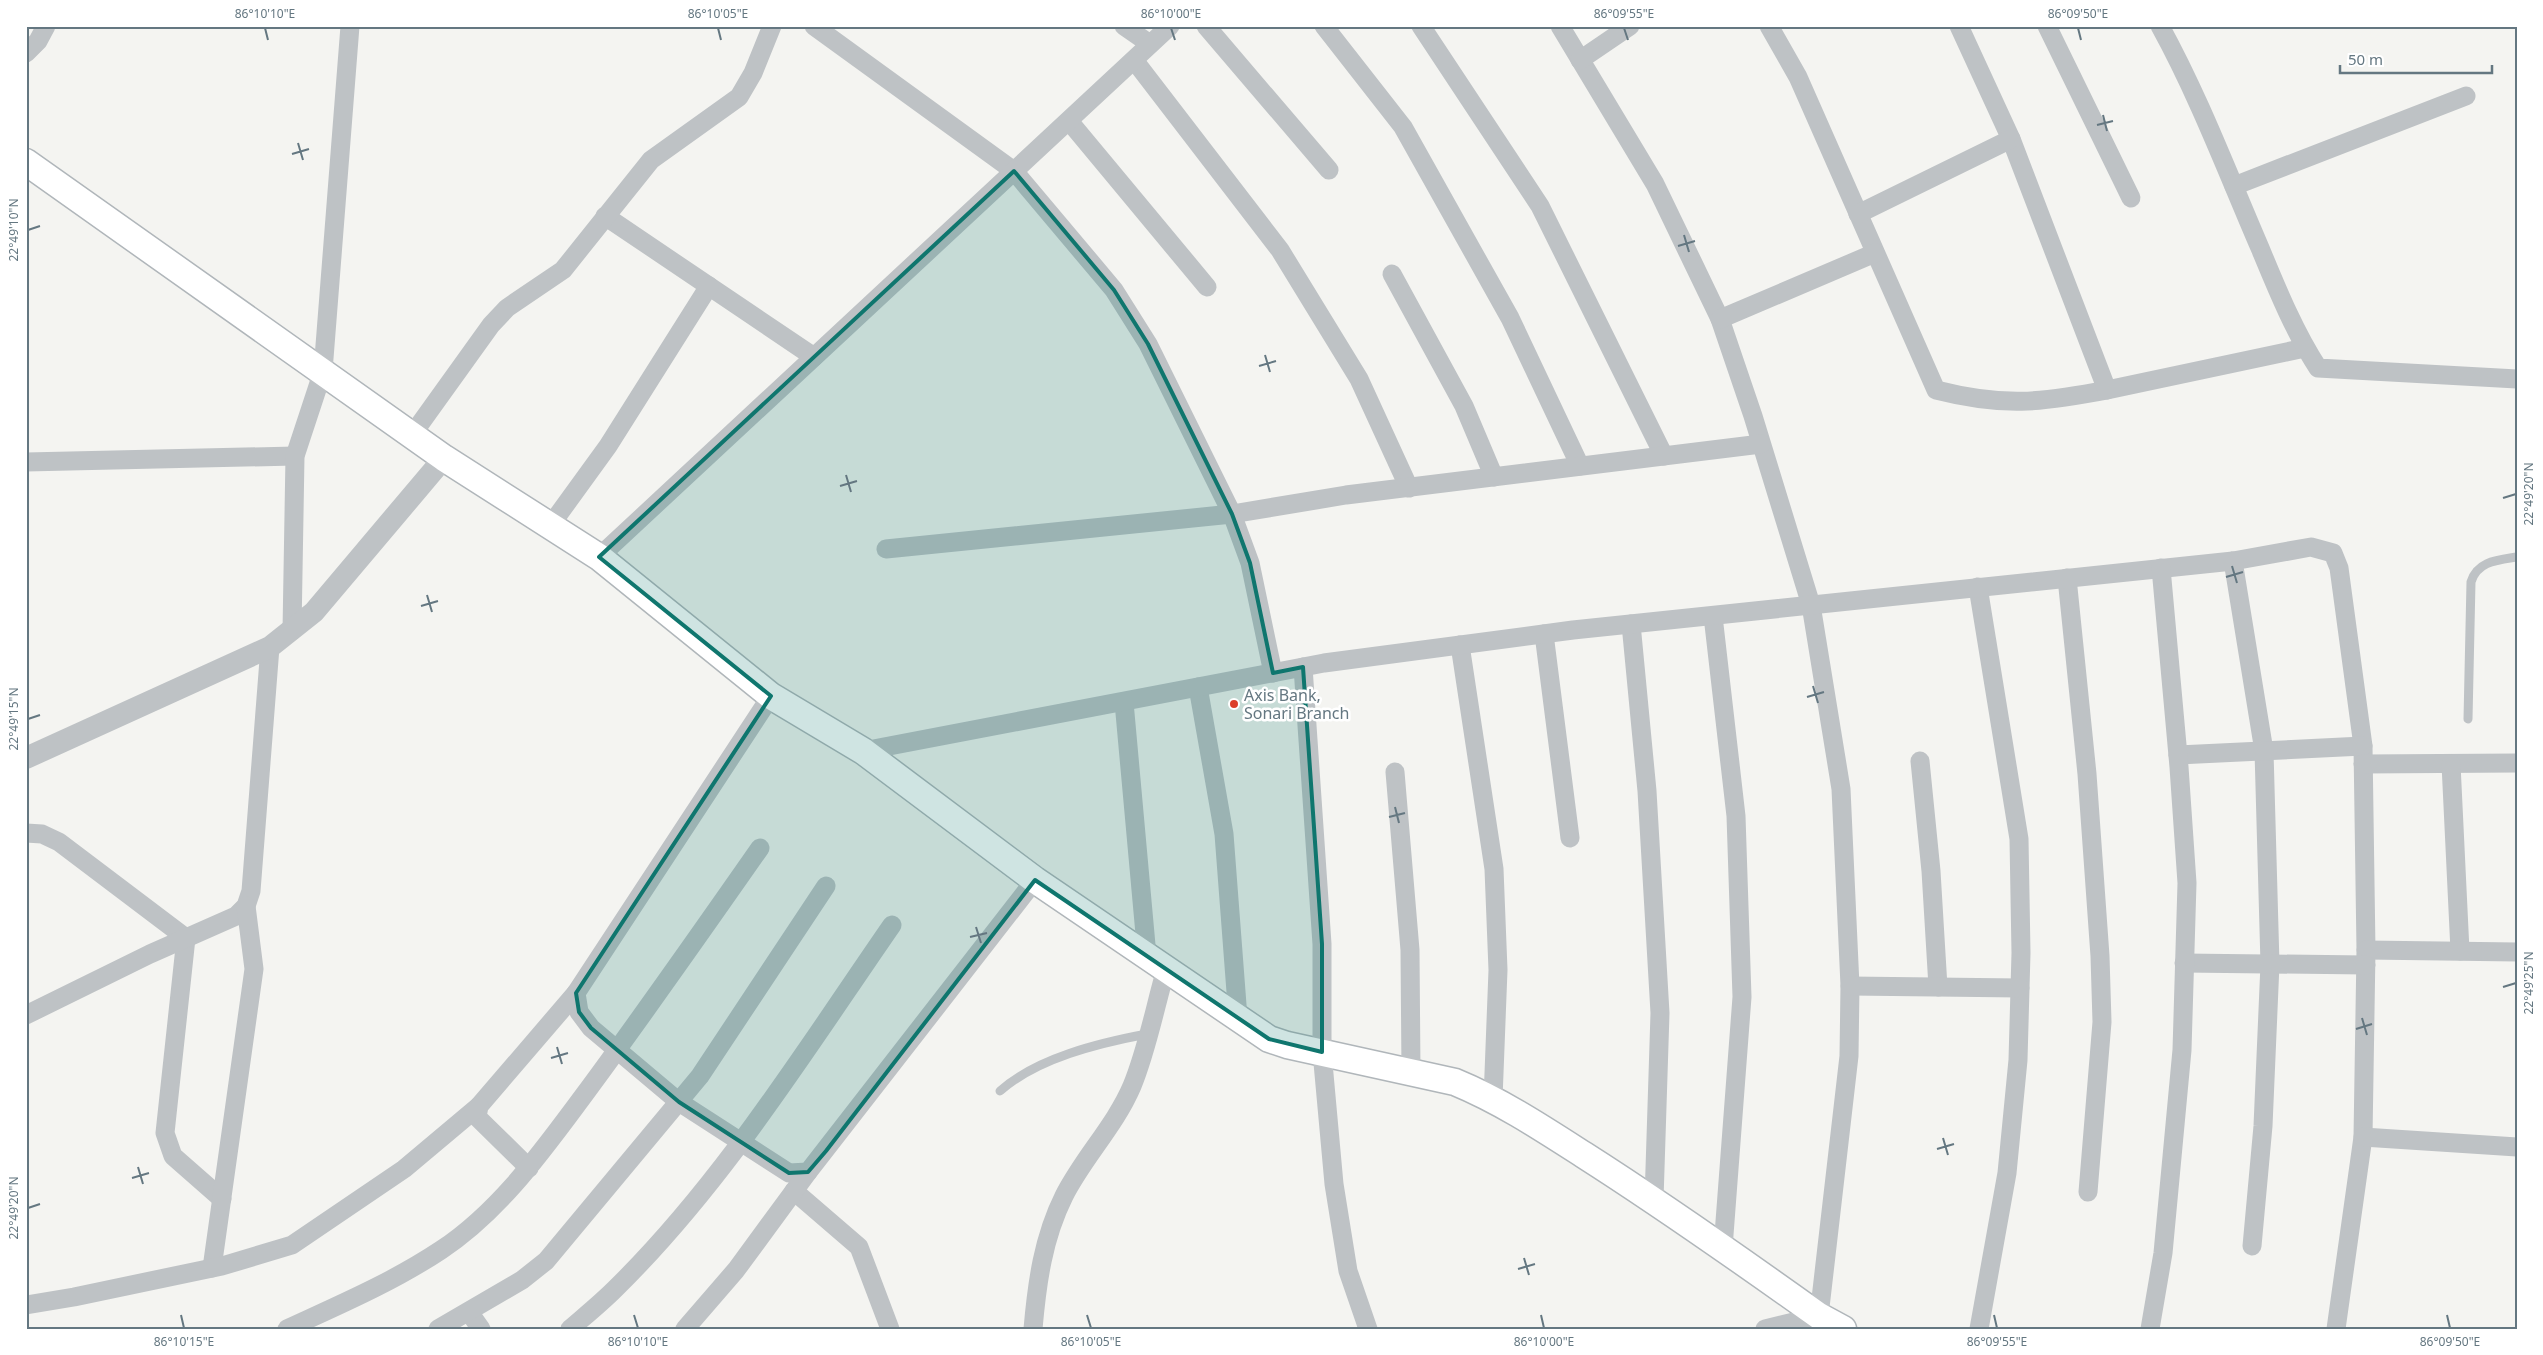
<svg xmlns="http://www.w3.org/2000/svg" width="2543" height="1355" font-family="'Noto Sans',sans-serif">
	<rect width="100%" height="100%" fill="#f4f4f1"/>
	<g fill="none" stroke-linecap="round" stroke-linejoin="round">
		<g stroke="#b0b6ba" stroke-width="29">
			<path id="secondary" d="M26,162l418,296 155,99 172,139 92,55 172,129 234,159 18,6 168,37c46,19 87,46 129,73 80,51 158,106 235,161l24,13"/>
		</g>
		<g stroke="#bec2c5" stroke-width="9">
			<path d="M2468,719l3,-137c6,-21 27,-22 46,-25"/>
			<path d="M1000,1091c37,-33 99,-48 147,-57"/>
		</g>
		<g stroke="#bec2c5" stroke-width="19">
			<path d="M814,26l200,145 100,119 34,54 84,170 18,49 23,110"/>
			<path d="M1124,26l26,18"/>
			<path d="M1206,26l123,144"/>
			<path d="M1324,26l79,101 107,191 70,148"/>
			<path d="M1421,26l119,180 124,250"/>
			<path d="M1560,26l95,158 65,135 33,97 58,189 30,184 9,197 -1,70 -30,260 -54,13"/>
			<path d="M1769,26l29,51 138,313c67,17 104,13 171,0"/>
			<path d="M1959,26l52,113 96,251 198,-42"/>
			<path d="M2047,26l84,172"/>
			<path d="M2160,26c39,71 68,148 100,222 17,41 34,83 58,120l199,11"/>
			<path d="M26,53l12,-12 8,-15"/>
			<path d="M1134,60l146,190 79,129 50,109"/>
			<path d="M1580,60l50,-34"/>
			<path d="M1069,121l138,166"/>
			<path d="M2234,186l232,-90"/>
			<path d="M1858,214l153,-75"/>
			<path d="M605,216l209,141"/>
			<path d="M1392,274l72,132 30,71"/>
			<path d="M1720,319l155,-66"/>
			<path d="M412,435l79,-110 16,-17 56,-38 88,-110 88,-63 14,-24 19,-47"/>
			<path d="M26,462l269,-6"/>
			<path d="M550,526l58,-80 101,-160"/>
			<path d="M886,549l346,-35 114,-19 415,-51"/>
			<path d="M599,557l571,-531"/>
			<path d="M2233,561l31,190 6,213 -7,162 -11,120"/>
			<path d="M2067,578l20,196 13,182 2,66 -14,170"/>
			<path d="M1978,587l41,252 2,114 -3,107 -11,113 -28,156"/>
			<path d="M1713,616l23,200 6,181 -19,251"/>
			<path d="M1631,624l16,167 13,222 -6,187"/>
			<path d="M292,631l3,-175 28,-85 27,-345"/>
			<path d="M1544,634l26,204"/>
			<path d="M1460,645l34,224 4,101 -5,129"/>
			<path d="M1303,667l19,277v108l12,132 14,87 20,58"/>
			<path d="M1198,687l26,147 14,184"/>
			<path d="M771,696l-195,297 3,19 12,16 88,74 110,71 19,-1 227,-292"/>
			<path d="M1124,702l23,254"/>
			<path d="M863,751l461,-88 249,-33 660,-69 78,-14 22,6 6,15 24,178 3,204 -3,187 -27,192"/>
			<path d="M2178,755l185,-9"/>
			<path d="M1920,761l11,110 7,116"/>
			<path d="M2363,764l154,-1"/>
			<path d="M2451,764l9,187"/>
			<path d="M1395,772l15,178 1,122"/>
			<path d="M26,833l16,1 17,8 127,96 -21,195 8,23 49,43"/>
			<path d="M2366,950l151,2"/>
			<path d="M2184,963l182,2"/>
			<path d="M1850,986l170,2"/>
			<path d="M26,1015l124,-61 86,-38 10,-10 5,-15 19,-244"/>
			<path d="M2363,1137l154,10"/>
			<path d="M529,1168l-52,-51 2,-11 97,-113"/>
			<path d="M794,1191l65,56 31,82"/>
			<path d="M212,1268l42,-299 -8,-63"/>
			<path d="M26,1305l48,-8 148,-31 70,-21 112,-76 75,-63"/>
			<path d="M469,1312l12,17"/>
			<path d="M287,1329c52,-24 106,-47 154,-79 59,-39 102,-100 143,-155 60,-81 118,-164 176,-247"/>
			<path d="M438,1329l84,-49 24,-19 154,-185 126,-190"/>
			<path d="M570,1329c15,-13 31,-26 45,-40 108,-106 191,-240 277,-364"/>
			<path d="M685,1329l51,-59 72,-98"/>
			<path d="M1033,1329c4,-46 10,-91 31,-133 19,-38 51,-70 68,-110 15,-36 23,-79 34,-117"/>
			<path d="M2150,1329l13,-76 19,-203 5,-167 -8,-116 -18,-199"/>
		</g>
		<path stroke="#bec2c5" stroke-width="22" d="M26,758l244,-111 44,-35 130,-154"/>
		<use href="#secondary" stroke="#fff" stroke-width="26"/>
	</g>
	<path fill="#0f766e" fill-opacity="0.2" stroke="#0f766e" stroke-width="4" stroke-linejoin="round" d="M1014,171l100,119 34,54 84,170 18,49 23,110 30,-6 19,277v108l-53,-13 -234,-159 -209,271 -18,21 -19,1 -110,-71 -88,-74 -12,-16 -3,-19 195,-297 -172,-139z"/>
	<path fill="none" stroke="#647781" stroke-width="2" d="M265,28l3,12M718,28l3,12M1171,28l4,12M1624,28l4,12M2078,28l3,12M2103,115l4,16M2097,125l16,-4M298,143l5,17M292,154l17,-5M28,230l12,-4M1684,235l5,17M1678,246l17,-5M1265,355l5,17M1259,366l17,-5M846,475l5,17M840,486l17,-5M2503,498l13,-4M2232,566l5,17M2226,577l17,-5M427,595l5,17M421,606l17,-5M1813,686l5,17M1807,697l17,-5M28,719l12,-4M1395,807l4,16M1389,817l16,-4M976,927l5,16M970,937l17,-4M2503,987l13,-4M2362,1018l5,17M2356,1029l16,-5M557,1047l5,17M551,1058l17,-5M1943,1138l5,17M1937,1149l17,-5M138,1167l5,17M132,1178l17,-5M28,1208l12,-4M1524,1258l5,17M1518,1269l17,-5M181,1315l3,13M634,1315l4,13M1087,1315l4,13M1541,1315l3,13M1994,1315l3,13M2447,1315l3,13"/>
	<circle fill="#dc3e29" stroke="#fff" stroke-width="2" cx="1234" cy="704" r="5"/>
	<g text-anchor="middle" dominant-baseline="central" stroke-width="5" stroke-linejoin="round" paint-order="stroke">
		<g font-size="16" fill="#647781" stroke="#fff" text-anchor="start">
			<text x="1244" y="695">Axis Bank,<tspan x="1244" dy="18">Sonari Branch</tspan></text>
		</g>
	</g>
	<rect width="2543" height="1355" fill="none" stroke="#ffffff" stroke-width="55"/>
	<path d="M2340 65v8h152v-8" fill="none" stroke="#647781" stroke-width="2.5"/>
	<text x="2348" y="65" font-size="15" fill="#647781" stroke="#ffffff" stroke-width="4" paint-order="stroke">50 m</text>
	<rect x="28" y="28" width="2488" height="1300" fill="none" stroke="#647781" stroke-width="2"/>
	<g font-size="12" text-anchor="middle" fill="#647781">
		<text x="265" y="18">86°10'10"E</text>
		<text x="718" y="18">86°10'05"E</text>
		<text x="1171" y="18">86°10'00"E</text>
		<text x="1624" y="18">86°09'55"E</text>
		<text x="2078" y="18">86°09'50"E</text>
		<text transform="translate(14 230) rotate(-90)" y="4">22°49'10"N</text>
		<text transform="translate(2529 494) rotate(-90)" y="4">22°49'20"N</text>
		<text transform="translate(14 719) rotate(-90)" y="4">22°49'15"N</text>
		<text transform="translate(2529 983) rotate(-90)" y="4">22°49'25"N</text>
		<text transform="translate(14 1208) rotate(-90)" y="4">22°49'20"N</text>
		<text x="184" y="1346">86°10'15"E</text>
		<text x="638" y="1346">86°10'10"E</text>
		<text x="1091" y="1346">86°10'05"E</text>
		<text x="1544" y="1346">86°10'00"E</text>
		<text x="1997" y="1346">86°09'55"E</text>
		<text x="2450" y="1346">86°09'50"E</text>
	</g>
</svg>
